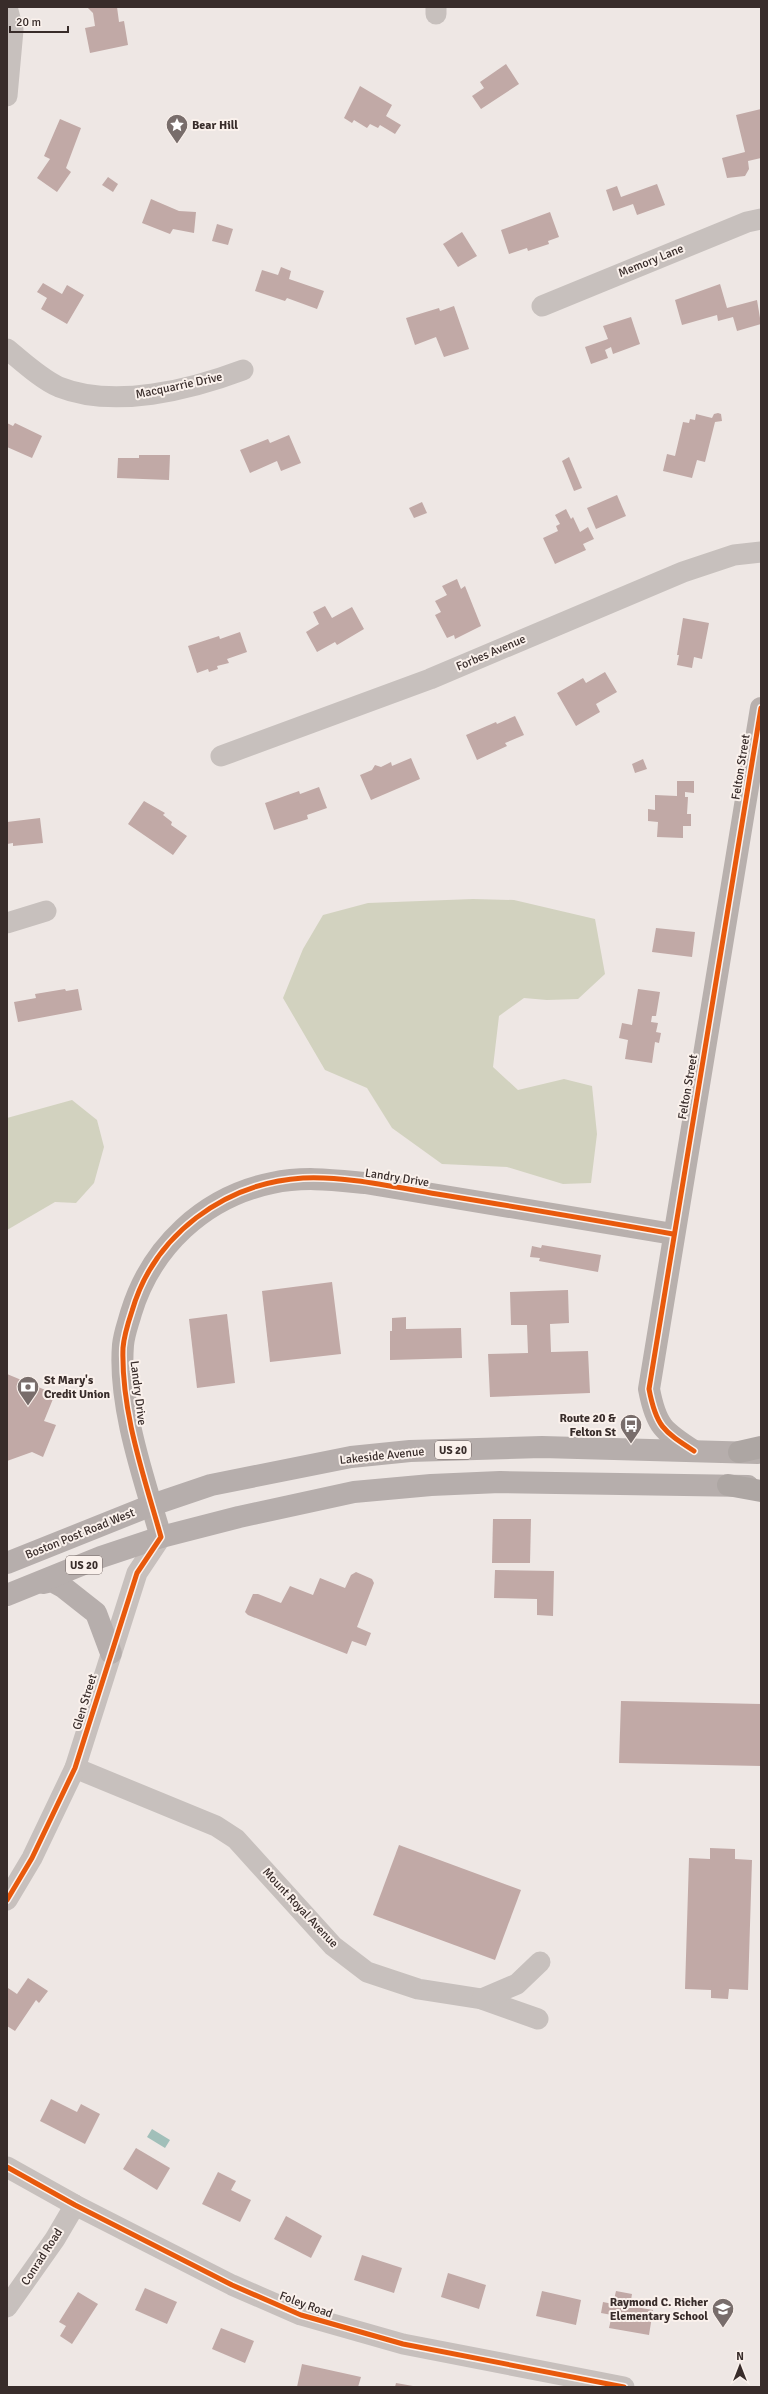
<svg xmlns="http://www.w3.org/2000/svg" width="768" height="2394" font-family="Signika,sans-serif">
	<rect width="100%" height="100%" fill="#eee7e4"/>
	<g fill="#d2d2bf">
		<path d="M473,899l41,1 81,19 10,55 -27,25 -31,1 -23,-2 -25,18 -6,51 25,23 46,-11 28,7 5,48 -6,49 -28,1 -56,-17 -65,-3 -50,-36 -25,-40 -42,-18 -42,-72 20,-49 20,-34 45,-12z"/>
		<path d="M72,1100l25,20 7,27 -10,36 -18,20 -21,-1 -48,28v-112z"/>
	</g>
	<path fill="#a1bfb9" d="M152,2129l18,11 -5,8 -18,-11z"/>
	<g fill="#c1a9a6">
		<path d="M87,7h30l2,15 5,-1 4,24 -38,8 -5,-25 10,-2 -2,-13z"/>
		<path d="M506,64l13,20 -38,25 -9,-13 12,-8 -4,-6z"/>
		<path d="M360,86l32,19 -6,11 15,9 -6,9 -15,-9 -2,3 -8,-4 -3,4 -13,-8 -2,3 -8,-5z"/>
		<path d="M761,109v49l-13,3 1,8 -4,7 -18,2 -5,-20 23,-6 -9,-37z"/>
		<path d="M60,119l21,9 -15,40 5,4 -14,20 -20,-14 13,-19 -6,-3z"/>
		<path d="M108,177l10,7 -5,8 -11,-7z"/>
		<path d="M657,184l8,21 -28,10 -4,-11 -20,7 -7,-21 11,-4 4,11z"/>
		<path d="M151,199l28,12 17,1 -2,21 -21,-4 -3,5 -28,-11z"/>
		<path d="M550,212l9,25 -11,4 1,3 -21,7 -1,-3 -18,6 -8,-24z"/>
		<path d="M217,224l16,5 -5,16 -16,-4z"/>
		<path d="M462,232l15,24 -19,11 -15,-23z"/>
		<path d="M281,267l10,4 -2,8 35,12 -7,18 -30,-11 -2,3 -30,-10 7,-21 16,5z"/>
		<path d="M43,283l19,11 5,-9 17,10 -17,29 -26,-15 6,-11 -10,-6z"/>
		<path d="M720,284l7,24 30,-8 4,24 -24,7 -4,-14 -15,4 -1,-6 -35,10 -7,-25z"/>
		<path d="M454,306l15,43 -25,8 -8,-20 -21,8 -9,-27 33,-10 1,3z"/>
		<path d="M631,317l9,27 -27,10 -2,-7 -6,3 3,8 -17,6 -6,-17 23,-8 -5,-13z"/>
		<path d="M718,413l3,1 1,7 -7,1 -10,40 -8,-2 -5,18 -29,-7 4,-17 8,2 8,-34 6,1 1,-4 5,1 1,-6 16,4 2,-4z"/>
		<path d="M7,423l6,3 2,-3 27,13 -10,22 -25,-11z"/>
		<path d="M289,435l12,28 -20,8 -4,-10 -27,12 -10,-23 28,-11 2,4z"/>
		<path d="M139,455h31l-1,25 -52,-2 1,-20h21z"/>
		<path d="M569,457l13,31 -8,3 -12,-30z"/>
		<path d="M617,495l9,21 -30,13 -9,-21z"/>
		<path d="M422,502l5,11 -13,5 -5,-10z"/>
		<path d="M566,509l5,10 2,-2 7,15 8,-5 6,12 -11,5 3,6 -31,14 -12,-26 15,-7 -2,-5 4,-2 -5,-9z"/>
		<path d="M457,579l4,10 4,-3 16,40 -26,13 -1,-4 -7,3 -12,-23 6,-3 -6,-11 12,-6 -5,-9z"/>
		<path d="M325,606l7,12 20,-11 12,22 -27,16 -2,-3 -18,10 -11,-20 13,-8 -6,-12z"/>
		<path d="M683,618l26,5 -7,36 -8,-2 -2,11 -15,-3 2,-10h-2z"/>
		<path d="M240,632l7,20 -20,7 2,4 -12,3 1,3 -9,3 -1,-3 -11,4 -9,-27 31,-10 1,3z"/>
		<path d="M605,672l12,20 -21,12 4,8 -24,14 -19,-33 26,-15 3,5z"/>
		<path d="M515,716l9,19 -19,8 2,3 -30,14 -11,-25 30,-13 1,2z"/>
		<path d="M411,758l9,21 -49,21 -11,-25 12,-5 3,-5 6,2 10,-5 1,4z"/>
		<path d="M643,759l4,10 -12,4 -3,-9z"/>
		<path d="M677,781h17v12l-9,-1v5h3l-1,17h4v12h-8v12l-26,-1 1,-15 -10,-1v-12l7,1v-15l22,1z"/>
		<path d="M319,787l8,21 -20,7 1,4 -34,11 -9,-27 34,-12 1,3z"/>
		<path d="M144,801l21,12 -2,2 9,7 -1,3 16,11 -14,19 -45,-31z"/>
		<path d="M40,818l3,25 -30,3v-3l-6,1v-22z"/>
		<path d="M656,928l39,4 -3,25 -40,-5z"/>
		<path d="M65,989l1,2 12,-2 4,21 -64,12 -4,-20 22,-4 -1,-4z"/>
		<path d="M638,989l22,3 -4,24h-4l-1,6 7,1 -2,9 5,1 -2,10 -4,-1 -3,21 -27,-4 3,-19 -9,-2 3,-15 10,2z"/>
		<path d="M542,1245l59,10 -3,17 -59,-11 1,-3 -10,-1 2,-11 9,2z"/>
		<path d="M332,1282l9,72 -71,8 -8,-71z"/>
		<path d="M568,1290l1,33 -19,1 1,28 37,-1 2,42 -100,4 -2,-43 40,-1 -1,-28h-16l-1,-33z"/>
		<path d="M227,1314l8,69 -38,5 -8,-69z"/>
		<path d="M406,1317v12l55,-1 1,30 -72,2v-29h2v-13z"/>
		<path d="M7,1374l48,20 -11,27 12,4 -13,32 -11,-5 -25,9z"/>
		<path d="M493,1519h38l-1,44h-38z"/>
		<path d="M495,1570l59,1 -1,45 -16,-1v-16l-43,-1z"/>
		<path d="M356,1572l16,7 2,4 -17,44 14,6 -5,13 -14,-5 -5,13 -99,-39 -3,-3 8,-18h5l23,9 9,-17 23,9 7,-17 25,10 6,-13z"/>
		<path d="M621,1701l140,3v62l-142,-3z"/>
		<path d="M399,1845l122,45 -26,70 -122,-45z"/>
		<path d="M710,1848l25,1v10l17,1 -4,130 -19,-1 -1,10 -17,-1v-8l-26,-1 4,-131 21,1z"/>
		<path d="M28,1978l20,13 -9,12 -3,-3 -21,31 -8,-5v-36l1,-2 9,6z"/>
		<path d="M51,2099l26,13 4,-8 19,10 -15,30 -45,-23z"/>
		<path d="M136,2148l34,20 -13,22 -34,-21z"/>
		<path d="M218,2172l18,9 -5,9 20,10 -11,22 -38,-18z"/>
		<path d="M286,2216l36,20 -11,22 -37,-19z"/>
		<path d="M362,2255l40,13 -8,25 -40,-13z"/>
		<path d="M448,2273l38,12 -7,24 -38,-12z"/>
		<path d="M145,2288l32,14 -10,22 -32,-14z"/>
		<path d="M542,2291l39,9 -5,25 -40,-9z"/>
		<path d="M616,2291l16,3 -2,12 23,4 -4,25 -40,-7 3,-13 -11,-2 2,-11 10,2z"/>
		<path d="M78,2292l20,12 -26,40 -12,-8 6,-10 -7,-4z"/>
		<path d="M221,2328l33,13 -9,22 -33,-14z"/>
		<path d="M302,2364l59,13 -3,10h-61z"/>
		<path d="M396,2383l17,3 -1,1h-17z"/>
	</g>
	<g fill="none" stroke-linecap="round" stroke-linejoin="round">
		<g stroke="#c7c0bd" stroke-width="21">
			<path d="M436,7v7"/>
			<path d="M7,96l6,-66 -6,-23"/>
			<path d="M542,306l205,-84 14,-3"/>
			<path d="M7,349c16,13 34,30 52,38 55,22 131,3 184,-17"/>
			<path d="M221,756l209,-77 253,-107 51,-17 27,-3"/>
			<path d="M7,923l39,-12"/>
			<path d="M75,1768l141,58 20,13 97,107 34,26 51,17 64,10 56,20"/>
			<path d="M7,1900l25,-42 43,-90 62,-195 24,-36"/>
			<path d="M482,1999l35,-15 23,-22"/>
			<path d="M7,2167l68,38 157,80 69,30 102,29 221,43"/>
			<path d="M7,2307l48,-68 20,-34"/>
		</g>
		<g stroke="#b8b0ad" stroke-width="22">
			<path d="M694,1451c-31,-20 -38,-25 -45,-62l112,-681"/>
			<path d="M161,1537c-17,-58 -43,-131 -38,-192 1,-11 5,-21 8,-32 20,-66 73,-116 141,-130 32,-7 62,-3 93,0l308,51"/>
		</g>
		<g stroke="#b6aeac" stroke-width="22">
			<path d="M7,1563l145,-58 59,-20 140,-28 59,-6 132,-4 216,6"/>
			<path d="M43,1583l9,-2 11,6 33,26 15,40"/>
			<path d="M7,1595l94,-38 60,-20 78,-20 115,-25 77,-7 69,-3 248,4"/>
		</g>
		<g stroke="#ada6a3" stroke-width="22">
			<path d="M739,1452l22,-5"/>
			<path d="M728,1485l33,6"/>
		</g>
		<g stroke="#faf1ec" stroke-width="8">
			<g id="cycleway">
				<path d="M694,1451c-31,-20 -38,-25 -45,-62l112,-681"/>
				<path d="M7,1900l25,-42 43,-90 62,-195 24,-36c-17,-61 -40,-125 -38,-189 1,-13 5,-25 9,-37 22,-76 92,-128 171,-133 44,-2 91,9 134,16 79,13 158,26 236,40"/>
				<path d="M7,2167l68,38 157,80 69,30 102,29 221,43"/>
			</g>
		</g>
		<use href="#cycleway" stroke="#e8590c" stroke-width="5"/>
	</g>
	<defs>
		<g id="sight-pin" transform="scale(1.15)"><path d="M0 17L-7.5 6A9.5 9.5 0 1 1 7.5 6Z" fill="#786d6b" stroke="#faf1ec"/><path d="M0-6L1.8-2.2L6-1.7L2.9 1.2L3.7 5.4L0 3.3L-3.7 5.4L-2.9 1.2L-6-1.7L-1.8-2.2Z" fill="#fff"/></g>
		<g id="bank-pin" transform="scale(1.15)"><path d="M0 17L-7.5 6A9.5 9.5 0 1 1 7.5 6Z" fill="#786d6b" stroke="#faf1ec"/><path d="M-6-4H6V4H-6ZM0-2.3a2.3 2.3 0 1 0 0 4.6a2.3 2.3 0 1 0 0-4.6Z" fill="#fff"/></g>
		<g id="bus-pin" transform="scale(1.15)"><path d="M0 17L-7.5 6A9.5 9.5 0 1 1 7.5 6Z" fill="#786d6b" stroke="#faf1ec"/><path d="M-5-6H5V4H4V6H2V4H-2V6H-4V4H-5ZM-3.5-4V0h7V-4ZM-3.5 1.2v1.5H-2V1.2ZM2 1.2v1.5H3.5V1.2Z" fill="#fff"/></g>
		<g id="school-pin" transform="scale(1.15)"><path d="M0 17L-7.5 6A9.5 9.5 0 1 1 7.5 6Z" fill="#786d6b" stroke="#faf1ec"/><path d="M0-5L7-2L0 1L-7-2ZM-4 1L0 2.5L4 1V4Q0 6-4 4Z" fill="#fff"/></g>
	</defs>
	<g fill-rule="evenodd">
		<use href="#sight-pin" x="177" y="125"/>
		<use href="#bank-pin" x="28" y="1387"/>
		<use href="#bus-pin" x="631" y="1425"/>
		<use href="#school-pin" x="723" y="2309"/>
	</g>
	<g text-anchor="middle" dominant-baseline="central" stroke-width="4" stroke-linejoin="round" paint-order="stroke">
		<g fill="#faf1ec" stroke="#726764" stroke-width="1">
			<rect x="435" y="1441" width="36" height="18" rx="3"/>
			<rect x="66" y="1556" width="36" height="18" rx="3"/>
		</g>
		<g font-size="11" font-weight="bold" fill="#382c2a">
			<text x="453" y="1450">US 20</text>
			<text x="84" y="1565">US 20</text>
		</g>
		<g font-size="12" font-weight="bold" fill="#382c2a" stroke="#faf1ec" text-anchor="start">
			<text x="192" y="125">Bear Hill</text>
			<text x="44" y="1380">St Mary's<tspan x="44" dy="14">Credit Union</tspan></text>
			<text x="616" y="1418" text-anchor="end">Route 20 &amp;<tspan x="616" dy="14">Felton St</tspan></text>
			<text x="708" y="2302" text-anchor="end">Raymond C. Richer<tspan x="708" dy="14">Elementary School</tspan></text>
		</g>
		<g font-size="12" fill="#382c2a" stroke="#faf1ec">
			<text transform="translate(651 261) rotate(-22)">Memory Lane</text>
			<text transform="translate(179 386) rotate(-12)">Macquarrie Drive</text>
			<text transform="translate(491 653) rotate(-23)">Forbes Avenue</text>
			<text transform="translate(741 767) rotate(-81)">Felton Street</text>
			<text transform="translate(688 1087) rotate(-80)">Felton Street</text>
			<text transform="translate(397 1178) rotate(9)">Landry Drive</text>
			<text transform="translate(138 1393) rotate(83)">Landry Drive</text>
			<text transform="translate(382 1456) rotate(-6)">Lakeside Avenue</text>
			<text transform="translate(80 1534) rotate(-22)">Boston Post Road West</text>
			<text transform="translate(85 1702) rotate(-73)">Glen Street</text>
			<text transform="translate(300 1908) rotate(47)">Mount Royal Avenue</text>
			<text transform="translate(42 2257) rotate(-57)">Conrad Road</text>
			<text transform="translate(306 2305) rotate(20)">Foley Road</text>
		</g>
	</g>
	<rect width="768" height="2394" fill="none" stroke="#382c2a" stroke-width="16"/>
	<g transform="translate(740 2366)" stroke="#faf1ec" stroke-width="3" paint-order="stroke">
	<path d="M0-3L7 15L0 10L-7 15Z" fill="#382c2a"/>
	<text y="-6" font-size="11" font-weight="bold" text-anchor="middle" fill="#382c2a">N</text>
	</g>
	<path d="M10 26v6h58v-6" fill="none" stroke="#382c2a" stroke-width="2"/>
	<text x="16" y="26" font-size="12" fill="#382c2a" stroke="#faf1ec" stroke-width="3" paint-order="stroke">20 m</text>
</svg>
